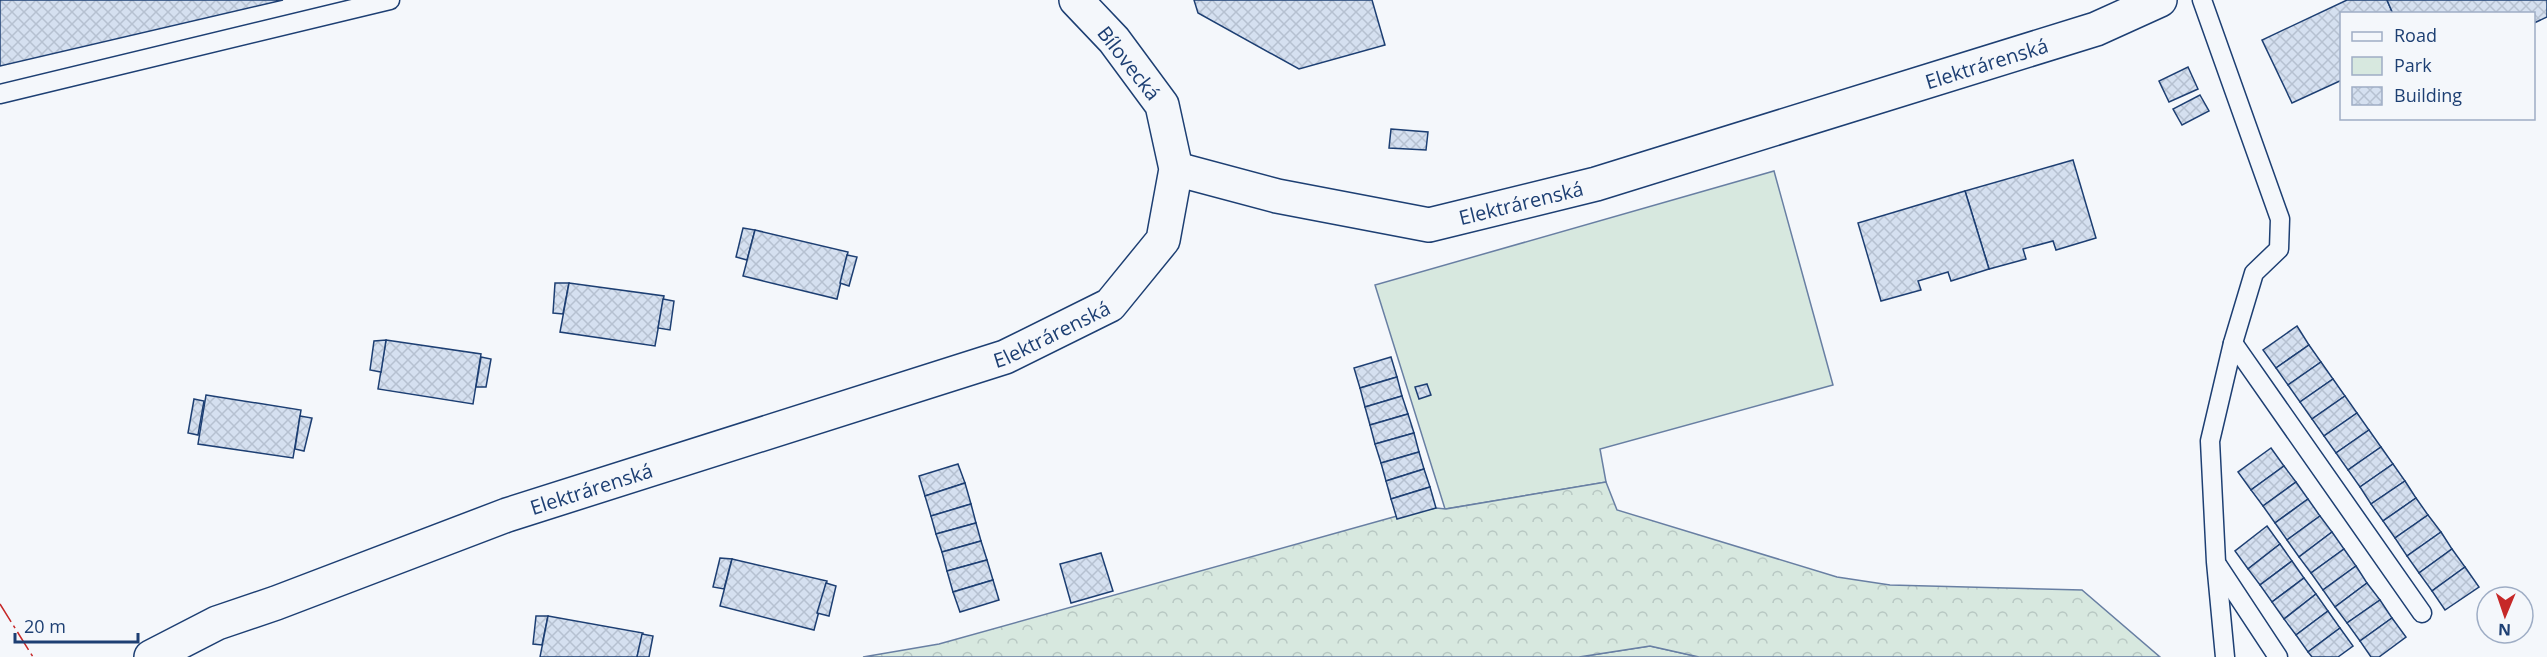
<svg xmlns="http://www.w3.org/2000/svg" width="2547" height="657" font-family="'Open Sans',sans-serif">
	<defs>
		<pattern id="forest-crowns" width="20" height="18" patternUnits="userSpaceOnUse" patternTransform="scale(1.5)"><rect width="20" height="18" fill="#d7e8df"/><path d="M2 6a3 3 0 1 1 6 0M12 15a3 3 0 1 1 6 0" fill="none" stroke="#b8c8c3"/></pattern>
		<pattern id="building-cross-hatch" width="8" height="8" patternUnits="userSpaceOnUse" patternTransform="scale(1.5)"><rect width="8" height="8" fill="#d5e0f0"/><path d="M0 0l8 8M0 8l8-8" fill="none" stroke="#b6c1d1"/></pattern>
	</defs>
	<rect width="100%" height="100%" fill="#f4f7fb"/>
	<g fill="#d7e8df" stroke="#687fa3" stroke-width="1.5">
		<path d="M1774,171l59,214 -233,64 6,33 -161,27 -70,-224z"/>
		<path d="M1650,646l49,11h-120z"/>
	</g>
	<path fill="url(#forest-crowns)" stroke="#687fa3" stroke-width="1.5" d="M1606,482l11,28 220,67 53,8 192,5 78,67h-461l-49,-11 -71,11h-716l76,-13 458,-128 39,-8 10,1z"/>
	<g fill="url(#building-cross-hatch)" stroke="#1d3f73" stroke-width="1.5">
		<path d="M0,0h283l-283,66z"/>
		<path d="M1194,0h178l13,45 -86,24 -101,-56z"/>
		<path d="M2347,0h40l6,14h-51v66l-50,23 -30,-63z"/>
		<path d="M2387,0h160v17l-13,6v-9h-141z"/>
		<path d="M2188,67l10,22 -29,13 -10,-21z"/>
		<path d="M2200,95l9,16 -27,14 -9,-16z"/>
		<path d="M1391,129l37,3 -2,18 -37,-2z"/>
		<path d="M2073,160l23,78 -40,12 -3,-9 -30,8 3,10 -37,10 -24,-78z"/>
		<path d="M1965,191l24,78 -38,12 -3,-9 -30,9 3,9 -40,11 -23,-78z"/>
		<path d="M743,228l12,2 -8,30 -11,-3z"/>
		<path d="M755,230l93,22 -11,47 -94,-23z"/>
		<path d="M847,255l10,2 -8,29 -9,-3z"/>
		<path d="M555,283h14l-6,31 -10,-1z"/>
		<path d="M569,283l95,13 -9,50 -95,-14z"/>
		<path d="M663,299l11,2 -4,29 -12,-2z"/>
		<path d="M2297,326l12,19 -33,23 -13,-18z"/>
		<path d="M386,340l95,14 -8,50 -95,-15z"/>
		<path d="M386,340l-5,32 -11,-2 4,-29z"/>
		<path d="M2309,345l12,17 -33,23 -12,-17z"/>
		<path d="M481,357l10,2 -5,28h-10z"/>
		<path d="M1391,357l6,20 -37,11 -6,-20z"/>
		<path d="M2321,362l12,17 -33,23 -12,-17z"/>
		<path d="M1397,377l5,19 -37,11 -5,-19z"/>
		<path d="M2333,379l12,17 -33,23 -12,-17z"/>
		<path d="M1427,384l4,11 -12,4 -4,-12z"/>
		<path d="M206,395l95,15 -8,48 -95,-14z"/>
		<path d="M1402,396l6,18 -38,11 -5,-18z"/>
		<path d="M2345,396l12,17 -33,23 -12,-17z"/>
		<path d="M194,399l10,2 -6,34 -10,-2z"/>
		<path d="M2357,413l12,17 -33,23 -12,-17z"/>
		<path d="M1408,414l6,19 -39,11 -5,-19z"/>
		<path d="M300,416l12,2 -8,33 -9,-2z"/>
		<path d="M2369,430l12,17 -33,23 -12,-17z"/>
		<path d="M1414,433l5,19 -38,11 -6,-19z"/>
		<path d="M2381,447l12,17 -33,23 -12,-17z"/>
		<path d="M2271,448l13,18 -33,24 -13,-18z"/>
		<path d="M1419,452l5,17 -38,12 -5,-18z"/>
		<path d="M958,464l7,19 -40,13 -6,-20z"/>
		<path d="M2393,464l12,17 -34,23 -11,-17z"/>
		<path d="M2284,466l12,16 -33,24 -12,-16z"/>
		<path d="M1424,469l6,18 -39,12 -5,-18z"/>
		<path d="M2405,481l11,17 -33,23 -12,-17z"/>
		<path d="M2296,482l12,17 -33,24 -12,-17z"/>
		<path d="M965,483l6,21 -40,12 -6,-20z"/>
		<path d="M1430,487l6,21 -39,11 -6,-20z"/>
		<path d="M2416,498l12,17 -33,23 -12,-17z"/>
		<path d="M2308,499l12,17 -33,24 -12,-17z"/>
		<path d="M971,504l5,19 -40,11 -5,-18z"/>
		<path d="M2428,515l13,17 -34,24 -12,-18z"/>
		<path d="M2320,516l12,16 -33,25 -12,-17z"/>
		<path d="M976,523l5,18 -39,11 -6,-18z"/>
		<path d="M2267,526l13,18 -32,25 -13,-18z"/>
		<path d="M2332,532l12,17 -33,24 -12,-16z"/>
		<path d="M2441,532l11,17 -33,24 -12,-17z"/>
		<path d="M981,541l6,19 -40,11 -5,-19z"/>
		<path d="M2280,544l12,17 -32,24 -12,-16z"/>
		<path d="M2344,549l12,17 -33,24 -12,-17z"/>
		<path d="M2452,549l13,18 -33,24 -13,-18z"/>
		<path d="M1101,553l12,38 -42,12 -11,-39z"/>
		<path d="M720,558l12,1 -8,30 -11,-2z"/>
		<path d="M732,559l95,22 -13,49 -94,-24z"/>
		<path d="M987,560l6,20 -40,12 -6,-21z"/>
		<path d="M2292,561l12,17 -32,24 -12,-17z"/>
		<path d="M2356,566l11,17 -32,24 -12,-17z"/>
		<path d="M2465,567l14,20 -34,23 -13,-19z"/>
		<path d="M2304,578l12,16 -32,25 -12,-17z"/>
		<path d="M993,580l6,20 -39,12 -7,-20z"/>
		<path d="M826,583l10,3 -7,30 -12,-3z"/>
		<path d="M2367,583l13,17 -33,23 -12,-16z"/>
		<path d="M2316,594l12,17 -32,24 -12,-16z"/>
		<path d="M2380,600l12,18 -32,23 -13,-18z"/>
		<path d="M2328,611l12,17 -32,24 -12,-17z"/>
		<path d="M536,616h12l-6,29 -9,-1z"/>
		<path d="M548,616l95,17 -6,24h-97z"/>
		<path d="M2392,618l14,19 -27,20h-8l-11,-16z"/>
		<path d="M2340,628l13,18 -15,11h-26l-4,-5z"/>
		<path d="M642,634l11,2 -4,21h-12z"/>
	</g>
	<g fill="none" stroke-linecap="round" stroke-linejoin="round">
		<g stroke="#1d3f73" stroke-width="21">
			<g id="lane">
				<path d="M2202,0l78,219 -1,30 -25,24 -21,70 -23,98 6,121 9,95"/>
				<path d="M0,94l390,-94"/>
				<path d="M2233,343l189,270"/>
				<path d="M2218,566l60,91"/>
			</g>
		</g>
		<g stroke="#1d3f73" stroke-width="36">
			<g id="street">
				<path id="s1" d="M1176,169l101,27 152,29 167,-41 500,-155 64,-29"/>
				<path id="s2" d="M151,657l66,-34 59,-20 231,-88 498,-158 105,-52 53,-65 13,-71 -14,-64 -48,-65 -38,-40"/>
			</g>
		</g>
		<use href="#lane" stroke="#f4f7fb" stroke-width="18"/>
		<use href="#street" stroke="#f4f7fb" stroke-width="33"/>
		<path stroke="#c62828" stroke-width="1.5" stroke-dasharray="21 4.5 3 4.5" stroke-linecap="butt" d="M0,604l33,53"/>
	</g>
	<g text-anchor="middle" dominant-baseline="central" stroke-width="4.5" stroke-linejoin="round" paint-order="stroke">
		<g font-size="20" fill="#1d3f73" stroke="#f4f7fb">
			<text stroke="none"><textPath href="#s1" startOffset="840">Elektrárenská</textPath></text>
			<text transform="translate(1129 63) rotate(52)">Bílovecká</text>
			<text stroke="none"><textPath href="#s1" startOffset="354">Elektrárenská</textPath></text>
			<text stroke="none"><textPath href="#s2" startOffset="958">Elektrárenská</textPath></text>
			<text stroke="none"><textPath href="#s2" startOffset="472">Elektrárenská</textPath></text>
		</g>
	</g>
	<rect x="2340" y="12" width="195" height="108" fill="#f4f7fb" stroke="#9eadc5" stroke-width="1.5"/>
	<rect x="2352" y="32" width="30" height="9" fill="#f4f7fb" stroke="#9eadc5" stroke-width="1.5"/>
	<text x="2394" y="42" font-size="18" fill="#1d3f73">Road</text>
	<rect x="2352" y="57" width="30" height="18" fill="#d7e8df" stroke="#9eadc5" stroke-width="1.5"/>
	<text x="2394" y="72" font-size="18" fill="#1d3f73">Park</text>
	<rect x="2352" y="87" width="30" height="18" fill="url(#building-cross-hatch)" stroke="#9eadc5" stroke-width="1.5"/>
	<text x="2394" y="102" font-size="18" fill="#1d3f73">Building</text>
	<g transform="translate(2505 615) rotate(182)"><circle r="28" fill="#f4f7fb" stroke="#9eadc5" stroke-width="1.5"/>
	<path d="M0-4.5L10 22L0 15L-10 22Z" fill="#c62828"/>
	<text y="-9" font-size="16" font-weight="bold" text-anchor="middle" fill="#1d3f73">N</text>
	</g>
	<path d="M15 633v9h123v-9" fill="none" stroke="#1d3f73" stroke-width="3"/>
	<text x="24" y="633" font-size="18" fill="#1d3f73" stroke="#f4f7fb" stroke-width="4.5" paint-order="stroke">20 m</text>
</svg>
